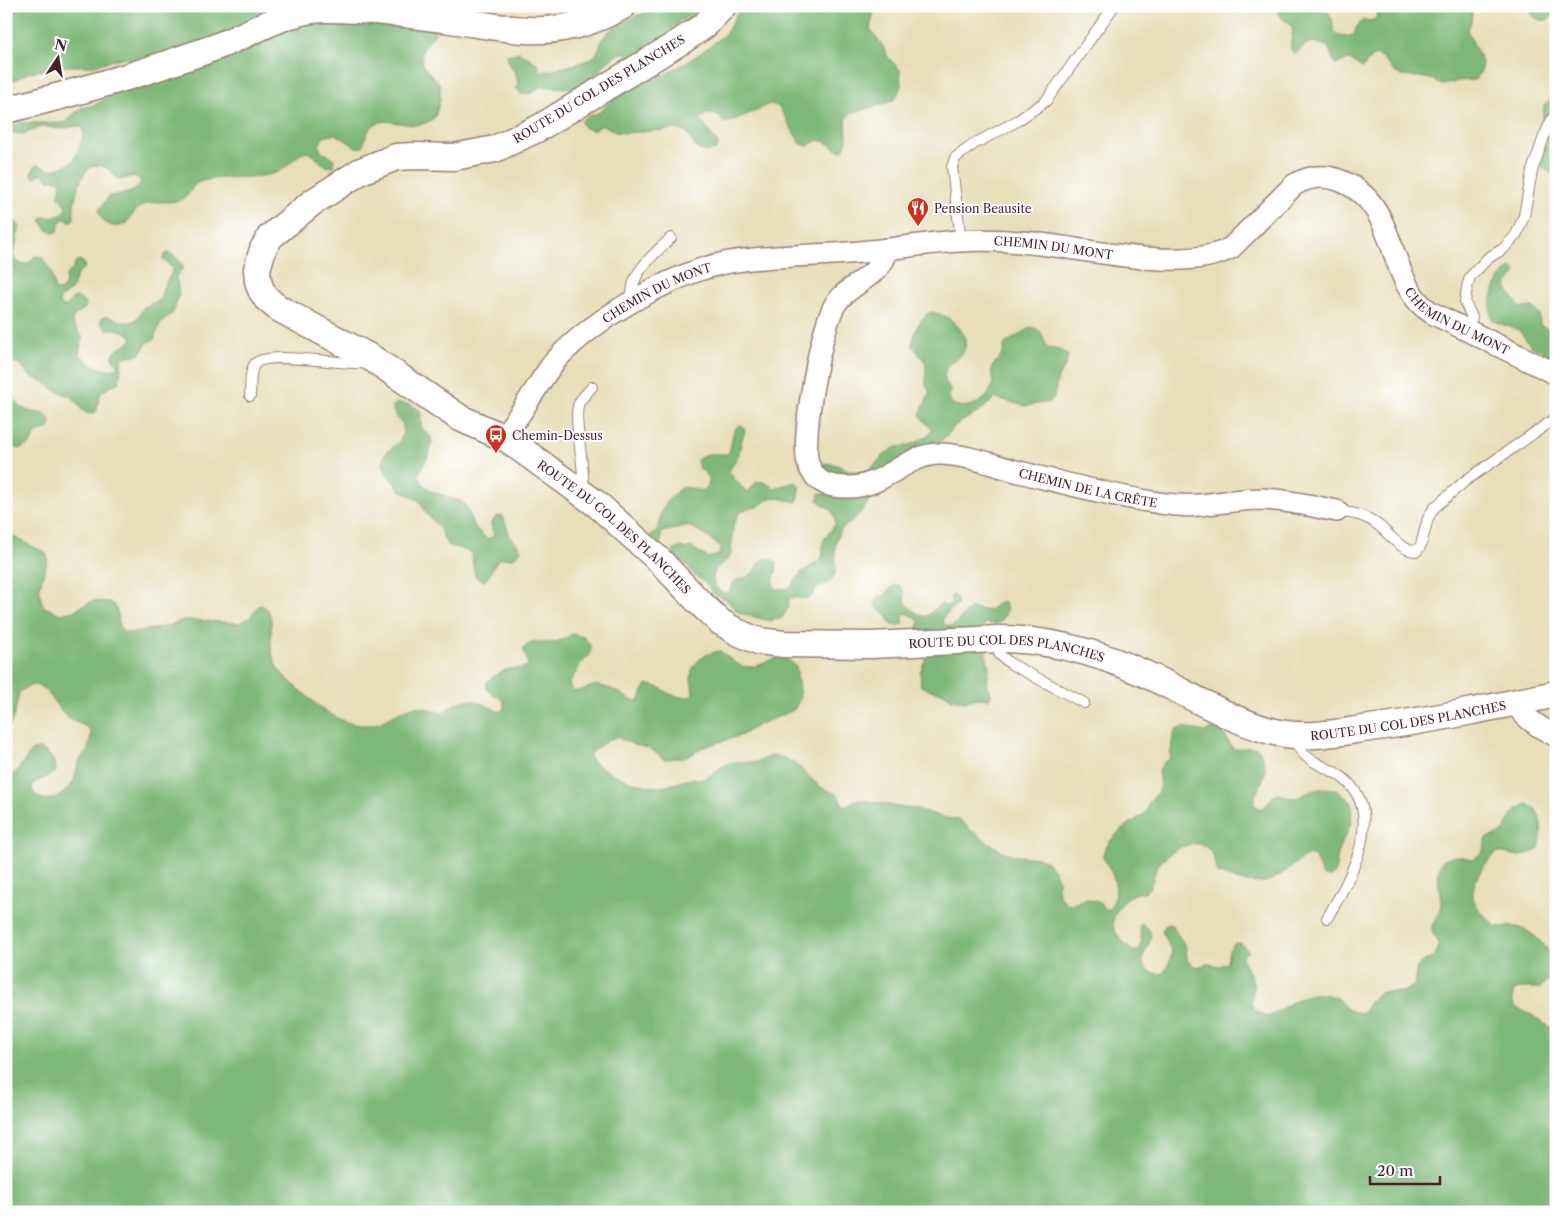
<svg xmlns="http://www.w3.org/2000/svg" width="1562" height="1218" font-family="'Libre Caslon Text',serif">
	<rect width="100%" height="100%" fill="#fff"/>
	<filter id="ink" filterUnits="userSpaceOnUse"><feTurbulence type="fractalNoise" baseFrequency=".02" numOctaves="2"/><feDisplacementMap in="SourceGraphic" scale="10" xChannelSelector="R" yChannelSelector="G"/><feConvolveMatrix kernelMatrix="1 2 1 2 8 2 1 2 1" color-interpolation-filters="sRGB"/></filter>
	<filter id="wash" filterUnits="userSpaceOnUse"><feTurbulence type="fractalNoise" baseFrequency=".0096" numOctaves="4" result="noise"/><feDisplacementMap in="SourceGraphic" scale="20" xChannelSelector="R" yChannelSelector="G"/><feGaussianBlur stdDeviation="1.12" result="paint"/><feColorMatrix in="noise" values="0 0 0 0 0 0 0 0 0 0 0 0 0 0 0 0 0 1.4 0 .05"/><feComposite in="paint" operator="in"/></filter>
	<g filter="url(#wash)">
		<rect width="100%" height="100%" fill="#e7dfba"/>
		<g fill="#7eb878" stroke="#646c52">
			<path d="M6,6h409l19,20 1,7 -14,20 2,13 17,18v15l-5,18c-3,2 -6,5 -10,6 -21,9 -54,-21 -62,24h-7l-20,-13 -13,3 -4,8 2,6 13,8v7c-12,4 -16,-12 -28,-14 -13,4 -18,17 -31,21 -23,7 -49,2 -73,8 -12,3 -10,13 -19,18 -9,5 -26,1 -37,5 -13,4 -15,19 -26,22 -11,2 -21,-6 -21,-16l10,-14c12,-2 26,-1 32,-14l-2,-4 -6,-2 -12,4c-8,-3 -10,-12 -19,-14 -22,-7 -30,39 -28,53l-5,3 -3,-3h-4l-3,5 -1,7 -4,2 -8,-4 -5,-8 2,-4c9,1 18,1 23,-8l-1,-4 -6,-9 2,-13 -3,-3h-10l-6,-7 -8,5 -3,-5 5,-8h4l9,5 9,-1 16,-8 10,-28 -1,-5 -7,-2 -17,3 -16,-3 -19,8 -18,-2v-4l15,-5h39l5,-1 16,-14 14,-3 32,-19 7,-1 -2,-26 -11,-1 -29,8h-29l-35,7 -22,11z"/>
			<path d="M658,6h47l-3,4 -22,11 -15,15 -20,8 3,17 16,14 31,-18 22,-16 10,-9 14,-26h134l-5,23 12,16 6,12 12,13 1,16 -5,12 -9,5 -36,10 -5,6 1,22 -4,9 -3,1c-13,-8 -19,-16 -32,-5l-8,-3 -21,-36c-4,-2 -8,-4 -12,-2 -4,1 -7,5 -11,6 -10,4 -20,8 -31,12l-8,-8 -11,-1 -6,5 18,25 -2,6c-19,4 -21,-2 -29,-18l-11,-3 -50,4 -10,-1 -13,-7 -10,5 -9,-2 -3,-7c8,-8 12,-4 20,-10 6,-4 9,-10 14,-15 7,-6 16,-8 24,-15l-8,-22 -7,-7c-19,5 -26,26 -44,33 -13,6 -26,1 -39,1l-9,7 -11,1 -4,-5c3,-21 -8,-17 -10,-34l13,-3 18,12 2,8c9,0 47,-10 53,-15 6,-4 7,-14 11,-20 3,-4 8,-8 12,-11 13,-9 29,-12 42,-20z"/>
			<path d="M1277,6h28l23,6 4,7 2,13 8,5 12,-2 3,-9 5,-5 13,-1 3,-7 -3,-5 -3,-2h101l-2,16 -4,8 15,32 -1,9 -5,8 -3,1 -16,1 -5,2 -11,2 -6,-5 -15,-3 -18,-1 -9,-5 -10,-12 -7,-4 -5,2 -8,11c-5,-2 -10,-8 -15,-8 -5,1 -8,4 -13,4l-7,-18c-23,-6 -16,-5 -33,8l-4,-4c-2,-8 3,-14 1,-25 -8,-5 -14,-8 -15,-19z"/>
			<path d="M1528,6h28c0,19 -24,19 -28,0z"/>
			<path d="M1554,96h2v81l-19,-15 7,-56z"/>
			<path d="M15,221l5,6 -7,27 1,5 7,5h6l8,-8 7,1 9,15 4,18 5,1 5,-4 1,-12 7,-6 2,-6 3,-3 5,2 2,5 -8,8 -6,15 -10,8 -2,4 2,4 5,1 7,-9 4,-1 8,6v5l-12,9 -1,5 10,15 -3,17c10,10 24,20 39,14v-4l-6,-6 2,-5 5,-5 12,-7 1,-2c-6,-11 -15,-9 -26,-10l-5,-5v-5l6,-3c21,7 26,13 37,-9l16,-7 3,-12 9,-16 -1,-6 -8,-6 1,-4 4,-3c7,2 14,9 15,15l-7,8 3,18 -6,19 -13,10 -6,16 -7,4 -7,11 -16,3 -2,3 -3,22 -18,10 -3,10 -1,8 -3,4 -7,-1 -5,-3 -6,-9 -6,-5 -16,-6 -8,-7 -16,-7 -10,-12 -14,-3v-139z"/>
			<path d="M1512,268l3,2v6l-7,7 -1,6 13,19 13,-1 6,7 1,11 12,6h4v31l-14,-12 -10,-3 -13,-17 -26,-9c-7,-14 3,-47 19,-53z"/>
			<path d="M930,312c5,1 11,2 15,4 13,7 28,25 16,39 -5,6 -13,7 -16,16 -2,8 1,12 5,18l-1,9 2,5c14,9 37,0 41,-17 2,-7 -2,-12 0,-19 2,-5 8,-7 10,-12 2,-3 2,-8 3,-11l26,-17c14,4 10,8 16,20 7,2 17,3 21,9l-2,9 -8,12 -4,20 -5,5 -23,4 -31,-8 -15,13 -24,14 -14,15 -32,12 -45,41 3,8 -2,5c-4,4 -8,10 -13,14 -5,5 -11,7 -14,13 -12,24 11,44 -23,55l-5,9c-7,3 -14,-1 -22,1l-1,10 -6,10 -11,3 -32,-8 -14,-15 -10,-3 -10,-13 -10,-6 -9,-12 -10,-4 -3,-9 7,-4 6,2 5,-2 17,11 11,-3 1,-8c-6,-6 -27,-22 -35,-21 -8,1 -12,5 -21,5l-3,3v8l-3,4 -10,-8c4,-4 9,-8 11,-12 2,-6 0,-3 1,-8 2,-11 11,-23 20,-29 12,-7 29,14 29,-12l-10,-9 -2,-7c8,-11 18,-6 31,-7 6,-10 1,-22 11,-29l4,1 2,5 -4,11 -2,12 -10,17c3,5 14,19 19,21l8,-10h8l10,6 21,-6 4,3v13l-3,4 -21,-5 -5,1 -13,9 -11,2 -8,5 -5,13 -2,27 -3,5 -12,10 -2,4 -1,6 3,10 8,4h4c4,-4 3,-7 6,-11 4,-4 11,-3 15,-6 10,-8 13,-26 28,-13 0,8 -4,15 -4,22l4,4 13,-1 12,-16 19,-12 2,-6v-13l12,-16c1,-18 -7,-15 -17,-25l1,-7 12,2 -11,-25 3,-6c13,-3 25,9 38,8 16,-2 19,-19 34,-24 3,-2 7,-1 11,-2 8,-2 22,-9 26,-16 -4,-6 -9,-9 -12,-16l10,-21 -4,-8v-22l-14,-18c3,-14 6,-25 18,-33z"/>
			<path d="M6,395c10,2 13,14 23,16 5,2 11,2 16,3 5,6 8,9 3,15l-12,4 -6,11 -11,5 -13,-5z"/>
			<path d="M396,403c11,1 18,1 25,9 0,5 -1,12 1,16 3,5 9,7 10,13 0,11 -9,24 -14,34l5,9 8,7 31,11 5,6 6,17 7,8 7,6 7,-3 -3,-12 5,-7 7,-1 7,20 11,13c-6,12 -10,9 -21,9 -8,7 -8,16 -16,23l-8,-4c-4,-9 -2,-16 -5,-25l-24,-7 -7,-16 -14,-16 -6,-12 -20,-11 -13,-16 -4,-10 1,-9c11,-11 21,-13 19,-31 -6,-5 -10,-9 -10,-18z"/>
			<path d="M6,533l40,20 2,6c-5,17 -13,30 -4,48l17,7 12,-3 19,-10 17,1 5,3 4,8 1,14 6,6h6l37,-7 16,-6 56,3 10,-6 9,-12c17,2 11,28 12,40 0,6 3,16 6,22 5,9 17,17 24,24 21,19 47,41 77,32 11,-4 26,-14 35,-16 10,-2 20,5 29,6 27,-20 29,-14 58,-1l4,-3v-8l-18,-12 1,-7c6,-5 13,-11 21,-13 7,-1 13,1 20,-3l-1,-7 -4,-10c13,-13 21,-3 35,-8 5,-1 10,-4 14,-7l12,3 6,8 1,5 -2,6 -8,8 -12,20 3,7c11,2 17,-7 27,-5 6,1 14,3 19,6 8,4 13,11 22,8l3,-9 4,-6c17,0 20,14 42,12l4,-3c0,-6 -2,-12 -2,-17 1,-16 15,-24 29,-26 6,4 15,13 22,15 25,6 31,-20 54,0l4,32 -6,12 -36,15 -16,10 -41,13 -8,6 -10,4 -19,1 -15,-11 -15,-3 -17,-8c-8,1 -18,10 -26,15l-2,5c13,16 49,29 69,30 12,0 23,-7 34,-8 4,-1 8,1 12,0 9,-3 15,-13 26,-16 9,-2 18,0 27,-1 8,-2 12,-8 21,-6 18,4 27,18 40,29 8,8 20,4 23,17l4,4 11,-6 15,1 31,7 16,1 24,8 19,4 11,10 29,20 15,5 23,2 8,4 7,8 4,10 1,15 8,9 9,-1 10,-5 14,5 5,6h5c11,-22 4,-33 -7,-52 4,-21 26,-32 41,-43l3,-4 1,-7c13,-12 13,-15 10,-32l6,-9 6,-3 3,-23 3,-6 7,-3 21,5 11,-3 8,4 10,16 22,-2c5,3 5,5 7,9 9,21 -5,29 -9,47l6,6 6,-2 10,-13c10,0 13,4 19,4 6,0 10,-4 15,-6 19,-8 30,-3 43,11l-1,18 -4,12 -8,14 -4,26 -5,4 -8,-2 -7,-18 -6,-2c-12,6 -21,15 -32,22 -18,11 -41,4 -59,-4 -2,-7 -4,-17 -8,-22 -13,-18 -42,1 -52,14 -5,7 -4,18 -10,24 -4,5 -9,3 -14,5 -8,2 -20,18 -21,26 -2,12 12,23 19,31h5c8,-8 3,-15 2,-25l3,-3c3,3 7,5 8,9 5,14 -17,25 -2,38 5,4 11,4 16,3l6,-12 2,-10 -8,-14 -2,-7 5,-6 5,1c7,15 16,17 15,36l9,6 13,-3 10,2 8,-3 2,-13 6,-7 7,1 6,7 -6,6c0,9 8,13 10,22 6,19 -13,27 16,38 22,-12 41,-32 68,-19 4,2 5,5 8,8 5,5 11,6 18,7l13,-17 7,-4h20l12,-6 3,-19 6,-6c10,-2 13,-5 16,-15 -2,-5 -7,-12 -7,-18 1,-8 9,-14 9,-25 0,-11 -8,-37 5,-45 8,-4 19,0 27,1l9,-6 5,-15 13,-4 6,-6 5,-12 5,-6 11,-6c4,2 8,4 10,8 6,8 5,29 1,38l-18,6 -22,-4c-13,10 -31,33 -23,51 5,9 14,16 21,24 9,0 19,-2 27,2 15,6 39,31 28,48 -3,4 -8,8 -11,11h-19l-8,4 -1,9 4,7 16,7 7,6 17,9v182h-1550v-436l9,-2 17,-24 8,-1c10,4 15,12 16,22l-7,5 -16,7 -1,7c11,18 32,7 41,-8 3,-5 3,-12 5,-18 2,-6 6,-9 9,-13 3,-5 3,-13 4,-19 -4,-8 -15,-8 -23,-14 -16,-12 -24,-49 -49,-25 -3,12 -4,28 -13,37z"/>
			<path d="M896,585h3c6,6 4,9 6,16 3,8 12,12 20,16 7,-3 9,-10 16,-13l5,2 5,-2v-8l3,-1 3,5v5l-15,13 2,7 7,2c8,-4 12,-13 19,-19l18,3 9,-7 7,-2c5,6 1,18 -6,21 -3,2 -9,0 -13,0l-2,3 2,4 1,25 3,12 -2,17 4,10 -2,5 -11,-1 -12,3 -9,-1 -5,-1 -8,-6 -14,-3 -9,-4 -1,-14 10,-23 -11,-20v-8c-5,-5 -9,-8 -16,-7v10l-6,2 -5,-1 -6,-11 -10,-7 -1,-7 4,-4h5l7,-8z"/>
		</g>
	</g>
	<g filter="url(#ink)">
		<g fill="none" stroke-linecap="round" stroke-linejoin="round">
			<g stroke="#987f72" stroke-width="12">
				<g id="service">
					<path d="M961,241l-9,-74 3,-9 19,-14 43,-23 29,-20 68,-95"/>
					<path d="M635,301c-12,-22 21,-49 36,-63"/>
					<path d="M1468,330l4,-13 -7,-14 2,-16 3,-10 18,-19 15,-9 13,-14 8,-19 8,-45 13,-37 7,-15 4,-3"/>
					<path d="M250,396c1,-9 -1,-23 4,-31 9,-16 92,1 112,-2"/>
					<path d="M583,490c3,-22 -11,-73 -4,-87 3,-6 9,-11 13,-16"/>
					<path d="M1337,511c15,2 29,4 41,14 12,9 22,26 39,26l4,-6 7,-27 6,-10 31,-27 91,-63"/>
					<path d="M997,640l1,9 2,6 11,9 73,39"/>
					<path d="M1294,737c7,24 26,26 45,38 51,35 11,104 -12,143"/>
				</g>
			</g>
			<g stroke="#987f72" stroke-width="24">
				<g id="minor">
					<path id="s1" d="M886,249c-1,5 -1,11 -5,15 -11,15 -34,23 -45,39 -15,23 -35,133 -28,160 3,9 9,17 18,21 6,2 12,3 19,3 40,2 60,-34 96,-33 28,1 55,12 82,19 41,10 82,21 124,28 17,3 35,6 52,4 21,-2 42,-6 63,-6 25,1 50,7 75,12"/>
					<path id="s2" d="M503,437c8,-12 18,-23 25,-36 9,-13 17,-28 27,-40 39,-43 123,-92 181,-100 41,-6 83,-5 124,-9 33,-3 67,-9 100,-11 29,-2 59,0 88,4 48,6 139,27 183,3l63,-63c15,-9 30,-11 47,-4 60,23 44,104 91,132l124,61"/>
					<path d="M1515,703c10,16 24,24 41,33"/>
				</g>
			</g>
			<g stroke="#987f72" stroke-width="29">
				<g id="tertiary">
					<path id="s3" d="M723,6l-18,19 -22,15 -144,88 -44,21 -41,8 -40,-1 -18,1 -35,14 -48,31 -43,35 -7,12 -6,20 1,12 3,9 6,9 11,9 95,51 87,59 47,21 91,66 61,55 37,39 23,22 18,11 21,9 26,3 87,1 127,-6c58,0 112,17 164,43 37,18 76,42 117,51 30,6 61,-1 91,-5 62,-8 124,-21 186,-34"/>
					<path d="M6,110c60,-15 120,-31 178,-52 15,-5 31,-10 46,-17 31,-13 61,-32 96,-32 44,0 88,6 132,12 35,5 73,14 109,6 19,-3 39,-12 56,-21"/>
				</g>
			</g>
			<use href="#service" stroke="#fff" stroke-width="10"/>
			<use href="#minor" stroke="#fff" stroke-width="21"/>
			<use href="#tertiary" stroke="#fff" stroke-width="26"/>
		</g>
	</g>
	<defs>
		<g id="restaurant-pin" transform="scale(1.125)"><path d="M0 17L-7.5 6A9.5 9.5 0 1 1 7.5 6Z" fill="#c8321e" stroke="#fff"/><path d="M-5-6h1v4h1v-4h1v4h1v-4h1v5L-1.5 .5V6h-2V.5L-5-1ZM5-6V6H3V1.5H1.5Q1.5-4 5-6Z" fill="#fff"/></g>
		<g id="bus-pin" transform="scale(1.125)"><path d="M0 17L-7.5 6A9.5 9.5 0 1 1 7.5 6Z" fill="#c8321e" stroke="#fff"/><path d="M-5-6H5V4H4V6H2V4H-2V6H-4V4H-5ZM-3.5-4V0h7V-4ZM-3.5 1.2v1.5H-2V1.2ZM2 1.2v1.5H3.5V1.2Z" fill="#fff"/></g>
	</defs>
	<g fill-rule="evenodd">
		<use href="#restaurant-pin" x="918" y="208"/>
		<use href="#bus-pin" x="496" y="435"/>
	</g>
	<g text-anchor="middle" dominant-baseline="central" stroke-width="4" stroke-linejoin="round" paint-order="stroke">
		<g font-size="12" fill="#4a1f2b" stroke="#fff">
			<text transform="translate(599 89) rotate(-31)">ROUTE DU COL DES PLANCHES</text>
			<text stroke="none"><textPath href="#s2" startOffset="621">CHEMIN DU MONT</textPath></text>
			<text stroke="none"><textPath href="#s2" startOffset="216">CHEMIN DU MONT</textPath></text>
			<text stroke="none"><textPath href="#s2" startOffset="1130">CHEMIN DU MONT</textPath></text>
			<text stroke="none"><textPath href="#s1" startOffset="542">CHEMIN DE LA CRÊTE</textPath></text>
			<text stroke="none"><textPath href="#s3" startOffset="1005">ROUTE DU COL DES PLANCHES</textPath></text>
			<text stroke="none"><textPath href="#s3" startOffset="1440">ROUTE DU COL DES PLANCHES</textPath></text>
			<text stroke="none"><textPath href="#s3" startOffset="1860">ROUTE DU COL DES PLANCHES</textPath></text>
		</g>
		<g font-size="12" fill="#4a1f2b" stroke="#fff" text-anchor="start">
			<text x="934" y="208">Pension Beausite</text>
			<text x="512" y="435">Chemin-Dessus</text>
		</g>
	</g>
	<rect width="1562" height="1218" fill="none" stroke="#fff" stroke-width="25"/>
	<g transform="translate(58 58) rotate(12)" stroke="#ffffff" stroke-width="4" paint-order="stroke">
	<path d="M0-4L9 19L0 12L-9 19Z" fill="#4a1f2b"/>
	<text y="-8" font-size="14" font-weight="bold" text-anchor="middle" fill="#4a1f2b">N</text>
	</g>
	<path d="M1370 1176v8h70v-8" fill="none" stroke="#4a1f2b" stroke-width="2.5"/>
	<text x="1377" y="1176" font-size="15" fill="#4a1f2b" stroke="#ffffff" stroke-width="4" paint-order="stroke">20 m</text>
</svg>
